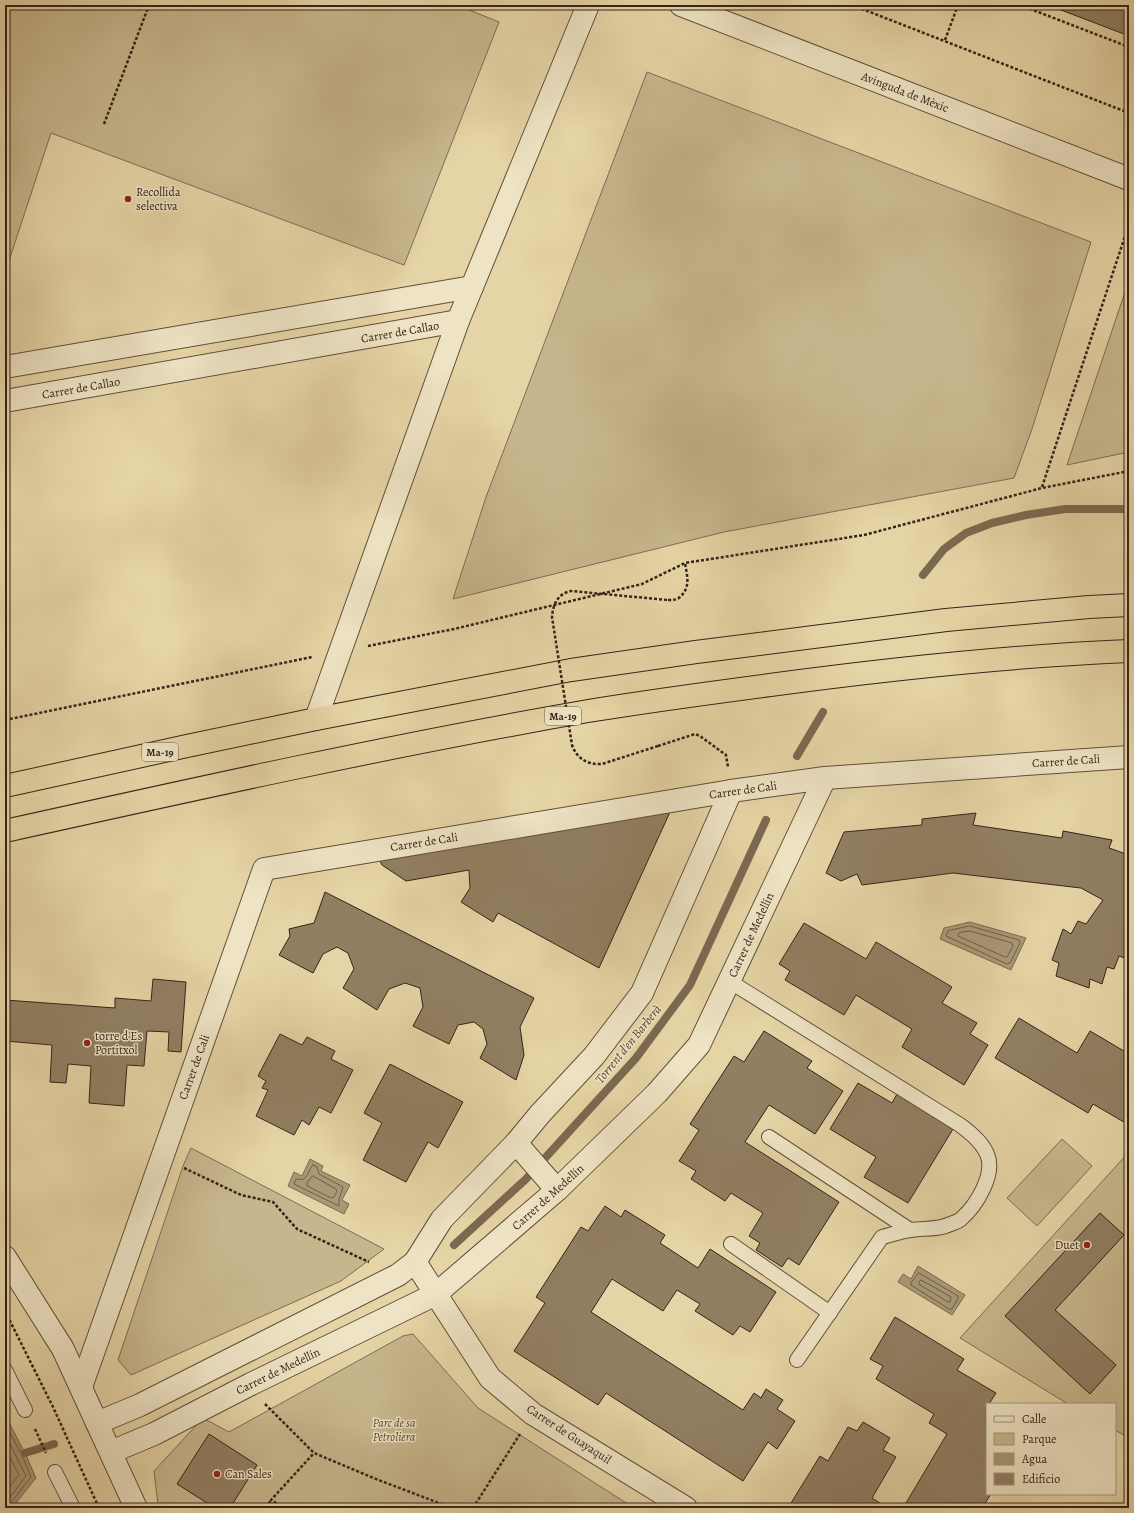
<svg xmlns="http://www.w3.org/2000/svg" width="1134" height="1513" font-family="Alegreya,serif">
	<rect width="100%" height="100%" fill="#e5d4a5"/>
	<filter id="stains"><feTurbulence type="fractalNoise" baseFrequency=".005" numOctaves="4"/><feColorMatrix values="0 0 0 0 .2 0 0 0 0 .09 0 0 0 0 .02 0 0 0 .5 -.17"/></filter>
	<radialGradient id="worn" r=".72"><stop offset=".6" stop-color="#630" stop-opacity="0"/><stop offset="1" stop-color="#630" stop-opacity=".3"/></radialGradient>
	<g fill="#c7b68d" stroke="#7e6c53">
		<path d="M5,5h452l42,17 -95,243 -353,-132 -46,140z"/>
		<path d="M647,72l444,170 -59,187 -18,49 -290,54 -271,67 33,-102z"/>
		<path d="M1129,280v172l-62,13z"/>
		<path d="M1062,1139l30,27 -55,60 -30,-28z"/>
		<path d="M191,1148l193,101 -43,32 -210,94 -13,-15 65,-194z"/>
		<path d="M1129,1152v286l-14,-8v-26h-47l-108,-66z"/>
		<path d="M413,1334l65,74 156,100h-472l-4,-3 -4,-34 49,-53 26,14 174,-96z"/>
	</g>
	<g fill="#a99875" stroke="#7b6950">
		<path d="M970,922l56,16 -15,32 -71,-31 4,-11z"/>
		<path d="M310,1159l13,7 -2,5 29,14 -8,15 7,4 -5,10 -56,-28 6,-14 8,4z"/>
		<path d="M918,1266l47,29 -13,20 -54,-33 5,-8 8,5z"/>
		<path d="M5,1415l20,38 11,25 -24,30h-7z"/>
	</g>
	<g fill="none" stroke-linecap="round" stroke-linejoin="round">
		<g stroke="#6f5e47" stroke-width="1">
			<path d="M970,926l49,14 1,3 -10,20 -3,1 -61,-28 2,-5z"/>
			<path d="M970,931l42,12 1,3 -6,11h-2l-47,-21 1,-3z"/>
			<path d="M313,1165l4,2 2,7 24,13 -4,12v7l-45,-22 2,-5c13,3 10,-7 17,-14z"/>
			<path d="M313,1176l23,13 1,2 -3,6 -3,1 -24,-12v-3z"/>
			<path d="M919,1273l39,23v2l-6,11h-3l-38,-24v-2z"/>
			<path d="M921,1280l30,17 -1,5h-2l-28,-17 -1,-2z"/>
			<path d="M5,1424l17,31 9,22 -21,27 -1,4"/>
			<path d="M5,1434l21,42 -21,28"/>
			<path d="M5,1447l14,28 -14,18"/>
		</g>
		<g stroke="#7b6950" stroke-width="8">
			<path d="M923,575l21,-26 22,-16 26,-10 34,-8 39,-6h64"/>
			<path d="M797,756l26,-44"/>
			<path d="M454,1245l72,-66 110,-121 54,-73 76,-165"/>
			<path d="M25,1453l29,-9"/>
		</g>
	</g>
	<g fill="#917f62" stroke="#352319">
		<path d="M1048,5h81v31z"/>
		<path d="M670,812l-71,156 -101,-55 -5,9 -32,-20 9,-14 -1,-18 -63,11 -24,-16 -3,-6z"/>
		<path d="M976,813l-3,12 89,13 1,-7 49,9 -3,8 20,7v99l-2,5 -8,-3 -5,13 -7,-2 -5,17 -12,-5 -1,9 -33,-12 3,-13 -7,-3 11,-31 8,5 7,-13 8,3 17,-24 -22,-12 -128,-15 -91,12 -5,-11 -16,7 -15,-8 18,-41 78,-7v-6z"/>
		<path d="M325,892l209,106 -14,29 4,28 -8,25 -36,-22 7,-14 -4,-15 -9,-7 -16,3 -9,19 -36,-18 10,-19 -3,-19 -15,-5 -16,6 -12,21 -34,-22 11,-19 -6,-16 -11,-6 -14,7 -10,19 -34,-18 11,-19 -1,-7 25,-6z"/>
		<path d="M804,923l62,36 10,-17 76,45 -10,16 35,20 -7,11 18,11 -24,40 -62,-38 10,-18 -56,-34 -12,20 -59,-35 5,-9 -11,-7z"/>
		<path d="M153,979l33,3 -5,70 -13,-1 1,-19 -22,-1 -3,35 -17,-1 -3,41 -35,-3 2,-37 -23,-2 -2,19 -16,-1 2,-37 -47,-4v-41l110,8v-10l36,3z"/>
		<path d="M1019,1018l58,35 13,-22 39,23v71l-36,-21 -5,9 -93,-55z"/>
		<path d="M764,1031l48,30 -5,7 36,23 -28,43 -46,-29 -24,37 94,60 -40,63 -11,-7 -6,9 -26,-17 4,-7 -11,-7 14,-23 -32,-20 -6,8 -34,-22 5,-8 -17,-10 20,-31 -9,-6 44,-68 10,6z"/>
		<path d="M280,1034l22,11 5,-8 28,14 -4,8 22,11 -22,43 -12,-6 -10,18 -7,-5 -8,15 -38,-19 12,-26 -6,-2 4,-7 -8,-5z"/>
		<path d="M390,1064l73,38 -25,46 -10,-6 -22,40 -43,-22 19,-37 -18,-10z"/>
		<path d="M858,1083l34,20 5,-9 56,35 -45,74 -44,-26 12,-20 -46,-28z"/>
		<path d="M605,1206l16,11 4,-7 40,25 -5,8 38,25 12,-19 66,43 -26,40 -10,-6 -7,9 -38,-24 5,-7 -23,-14 -14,21 -51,-32 -21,33 152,98 11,-17 7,5 5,-9 17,11 -6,9 18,12 -18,28 -9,-7 -25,39 -137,-88 -8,12 -84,-54 31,-48 -9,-6 45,-70 7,4z"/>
		<path d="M1100,1213l24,22 -69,75 61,55 -26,29 -85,-78z"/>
		<path d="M895,1317l69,42 -7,11 39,23 -7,11h-2l-1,6 1,84h4l-9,14h-79l44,-74 -18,-11 5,-9 -58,-35 7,-13 -13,-7z"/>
		<path d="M863,1422l27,16 -7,12 13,7 -24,41 16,10h-100l32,-52 8,5 20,-34 9,4z"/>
		<path d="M209,1434l48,31 -27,43h-15l-38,-24z"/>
	</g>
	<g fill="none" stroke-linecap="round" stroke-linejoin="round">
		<g stroke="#614f3c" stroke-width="16">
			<g id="service">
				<path d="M729,981l231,144c11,8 22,17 27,29 9,20 -11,52 -26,65 -3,3 -9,4 -13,6 -12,5 -25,3 -37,5 -10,1 -20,5 -29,7l-85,123"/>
				<path d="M769,1137l141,93"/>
				<path d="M731,1244l99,69"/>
				<path d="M5,1370l20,40"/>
				<path d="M55,1472l18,36"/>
			</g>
		</g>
		<g stroke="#614f3c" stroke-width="24">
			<g id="minor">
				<path d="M5,367l467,-80"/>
				<path d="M5,401l453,-80 130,-316"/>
				<path d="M316,719l142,-398"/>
				<path d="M516,1143l41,47"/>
				<path d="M415,1262l75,116 43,36 153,94"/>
				<path d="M81,1387l183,-518 467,-78 94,-13 304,-21"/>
				<path d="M97,1423l43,-18 258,-130 17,-13 27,-43 74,-76 24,-29 54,-58 48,-63 89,-202"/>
				<path d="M111,1452l43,-18 97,-50 185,-90 121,-104 100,-97 42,-48 126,-267"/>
			</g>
		</g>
		<g stroke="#614f3c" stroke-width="24">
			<g id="tertiary">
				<path d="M681,5l448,174"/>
				<path d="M5,1257l58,92 73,159"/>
			</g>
		</g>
		<g stroke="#352319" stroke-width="24">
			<g id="motorway">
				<path d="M5,786l182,-40 129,-27 255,-49 125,-18 250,-32 143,-13 40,-2"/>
				<path d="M5,831c194,-43 388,-86 583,-120 61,-10 121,-18 182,-26 119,-16 239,-29 359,-34"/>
			</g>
		</g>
		<g stroke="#352319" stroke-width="2.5" stroke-dasharray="3 2" stroke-linecap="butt">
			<path d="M852,5l277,108"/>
			<path d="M1020,5l109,42"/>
			<path d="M945,40l13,-35"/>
			<path d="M104,124l45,-119"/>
			<path d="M1042,487l87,-263"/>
			<path d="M668,600c5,0 9,0 12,-3 11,-10 7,-21 5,-34"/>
			<path d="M368,646l86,-17 188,-45 43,-21 179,-28 178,-47 87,-17"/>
			<path d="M5,720l307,-63"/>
			<path d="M658,746l37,-12 5,2 26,19 2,12"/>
			<path d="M184,1168l57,27 32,7 24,27 72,33"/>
			<path d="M5,1311l48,96 46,101"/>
			<path d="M265,1404l49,49 62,26 76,29"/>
			<path d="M35,1429l11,24"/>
			<path d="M266,1508l5,-8"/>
			<path d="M285,1508l-14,-8 43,-47"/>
			<path d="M473,1508l47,-74"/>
		</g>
		<use href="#service" stroke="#eee3c4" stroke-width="14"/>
		<use href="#minor" stroke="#eee3c4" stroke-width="22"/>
		<use href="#tertiary" stroke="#eee3c4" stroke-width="22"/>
		<use href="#motorway" stroke="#e5d4a5" stroke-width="22"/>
		<path stroke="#352319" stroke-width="2.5" stroke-dasharray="3 2" stroke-linecap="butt" d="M658,746l-56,18c-14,1 -25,-5 -30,-19l-20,-128c1,-12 5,-23 19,-26l97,9"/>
	</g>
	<g fill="#8f2418" stroke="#eee3c4" stroke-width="1.5">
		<circle cx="128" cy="199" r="4"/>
		<circle cx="87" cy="1043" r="4"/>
		<circle cx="1087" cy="1245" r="4"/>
		<circle cx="217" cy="1474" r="4"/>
	</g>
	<g text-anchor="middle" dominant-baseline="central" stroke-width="3" stroke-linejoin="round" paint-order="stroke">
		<g fill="#eee3c4" stroke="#6c5d4c" stroke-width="1">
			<rect x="545" y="707" width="36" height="18" rx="3"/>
			<rect x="142" y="743" width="36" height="18" rx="3"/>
		</g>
		<g font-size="11" font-weight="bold" fill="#352319">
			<text x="563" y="716">Ma-19</text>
			<text x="160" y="752">Ma-19</text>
		</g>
		<g font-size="12" fill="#352319" stroke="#eee3c4">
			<text transform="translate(905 92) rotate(21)">Avinguda de Mèxic</text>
			<text transform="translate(400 332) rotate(-10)">Carrer de Callao</text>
			<text transform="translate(81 388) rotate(-10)">Carrer de Callao</text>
			<text transform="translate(1066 761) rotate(-4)">Carrer de Cali</text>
			<text transform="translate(743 790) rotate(-8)">Carrer de Cali</text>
			<text transform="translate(424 842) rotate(-9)">Carrer de Cali</text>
			<text transform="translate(751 935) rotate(-65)">Carrer de Medellín</text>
			<text transform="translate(194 1067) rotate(-70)">Carrer de Cali</text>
			<text transform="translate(548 1197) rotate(-42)">Carrer de Medellín</text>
			<text transform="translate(278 1371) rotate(-26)">Carrer de Medellín</text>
			<text transform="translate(569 1434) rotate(33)">Carrer de Guayaquil</text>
		</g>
		<g font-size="12" fill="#352319" stroke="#eee3c4" text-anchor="start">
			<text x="136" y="192">Recollida<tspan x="136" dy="14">selectiva</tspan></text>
			<text x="95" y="1036">torre d'Es<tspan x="95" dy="14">Portitxol</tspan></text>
			<text x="1079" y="1245" text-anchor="end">Duet</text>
			<text x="225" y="1474">Can Sales</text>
		</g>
		<g font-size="12" font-style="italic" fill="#5a4836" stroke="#eee3c4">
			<text x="394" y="1423">Parc de sa<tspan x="394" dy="14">Petroliera</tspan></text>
		</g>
		<g font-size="13" font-style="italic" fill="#584635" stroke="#eee3c4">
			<text transform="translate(628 1044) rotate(-51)">Torrent d'en Barberà</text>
		</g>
	</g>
	<rect width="1134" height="1513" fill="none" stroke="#e5d4a5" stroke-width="20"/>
	<rect x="6" y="6" width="1122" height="1501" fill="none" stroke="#352319" stroke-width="2"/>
	<rect x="10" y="10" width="1114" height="1493" fill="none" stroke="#352319"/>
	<rect x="986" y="1403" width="130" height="92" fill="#eee3c4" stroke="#a49680"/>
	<rect x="994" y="1416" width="20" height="6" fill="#eee3c4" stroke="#a49680"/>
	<text x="1022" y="1423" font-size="12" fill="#352319">Calle</text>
	<rect x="994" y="1433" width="20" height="12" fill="#c7b68d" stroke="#a49680"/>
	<text x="1022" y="1443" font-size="12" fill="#352319">Parque</text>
	<rect x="994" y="1453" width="20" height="12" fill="#a99875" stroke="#a49680"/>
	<text x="1022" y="1463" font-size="12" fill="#352319">Agua</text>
	<rect x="994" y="1473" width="20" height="12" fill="#917f62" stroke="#a49680"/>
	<text x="1022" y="1483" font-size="12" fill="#352319">Edificio</text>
	<rect width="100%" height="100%" filter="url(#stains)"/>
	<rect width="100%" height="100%" fill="url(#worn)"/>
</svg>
